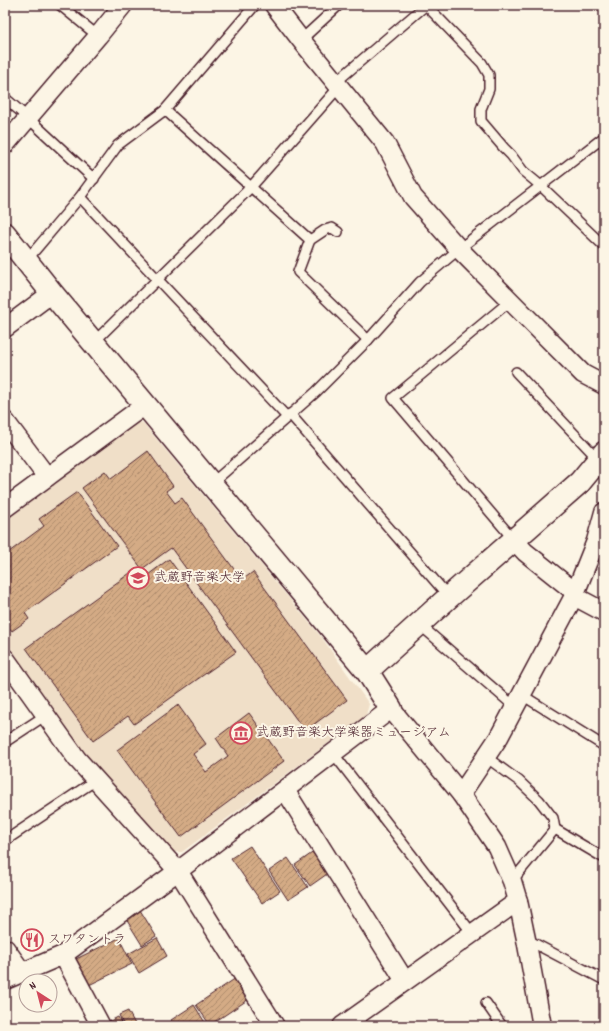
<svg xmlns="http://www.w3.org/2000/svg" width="609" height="1031" font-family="Dekko,'Klee One',sans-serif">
	<defs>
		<pattern id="building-hatch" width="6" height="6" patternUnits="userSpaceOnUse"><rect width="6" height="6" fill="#d4ab85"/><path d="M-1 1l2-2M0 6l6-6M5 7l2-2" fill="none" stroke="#ae8b6d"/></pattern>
	</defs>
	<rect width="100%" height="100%" fill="#fcf5e5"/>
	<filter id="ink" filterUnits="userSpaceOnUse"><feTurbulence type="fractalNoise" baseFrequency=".025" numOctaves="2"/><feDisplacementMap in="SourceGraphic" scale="8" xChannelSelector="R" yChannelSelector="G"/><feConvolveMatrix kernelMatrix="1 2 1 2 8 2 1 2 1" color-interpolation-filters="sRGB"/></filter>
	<g filter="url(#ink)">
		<path fill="#f0dfc8" d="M134,421l9,2 179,215 47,66 -3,11 -184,137h-9l-92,-100 -76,-112v-123z"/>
		<g fill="url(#building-hatch)" stroke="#4a1f2b">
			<path d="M148,451l25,35 -7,5 9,12 7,-5 60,82 11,-8 94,128 -42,31 -134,-183 -29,21 -60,-81 23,-17 6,8z"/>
			<path d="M77,492l40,54 -92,67 4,6 -17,12 -7,-9v-67l39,-29 -5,-7z"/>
			<path d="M169,559l67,93 -102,72 -6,-8 -35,25 -67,-93 111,-80 7,10z"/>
			<path d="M178,705l28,39 -13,10 13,18 22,-16 -12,-18 33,-25 35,48 -103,76 -64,-87z"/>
			<path d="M250,846l30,45 -18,12 -31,-45z"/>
			<path d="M315,851l15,21 -20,14 -15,-21z"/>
			<path d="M288,858l20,29 -20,13 -19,-29z"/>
			<path d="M140,910l16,26 -14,9 -16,-26z"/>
			<path d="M119,938l13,26 -43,21 -13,-26z"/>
			<path d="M157,938l10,18 -28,17 -11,-19z"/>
			<path d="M236,978l13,21 -39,26 -14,-20z"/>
			<path d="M194,1005l12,19 -3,2h-28l-4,-6z"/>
			<path d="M128,1011l8,15h-12l-5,-11z"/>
			<path d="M118,1017l5,9h-16l-1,-3z"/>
		</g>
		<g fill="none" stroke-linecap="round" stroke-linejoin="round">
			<g stroke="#4a1f2b" stroke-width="12">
				<g id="lane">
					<path d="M60,5l38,31"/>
					<path d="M426,5l56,58 7,12v14l-8,20v12l23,27 7,7 12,16 18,15 63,60"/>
					<path d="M301,40l38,-35"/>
					<path d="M336,82l90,-77"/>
					<path d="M5,98l23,20 66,61"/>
					<path d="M165,110l145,130 -12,32 70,68"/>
					<path d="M80,197l207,220"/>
					<path d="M310,240l15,-10 7,-2 6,4"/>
					<path d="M26,261l54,-64 38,-52 47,-35 90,-105"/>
					<path d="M510,301l-117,97 121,142"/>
					<path d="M94,342l157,-155 88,-100"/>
					<path d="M516,372l83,88"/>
					<path d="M290,414l159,183"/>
					<path d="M211,484l105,-92 52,-52 52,-58 39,-33 145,-112"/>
					<path d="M419,624l96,83"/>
					<path d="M522,695l82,51"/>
					<path d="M5,742l41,-27"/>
					<path d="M333,753l139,180"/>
					<path d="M486,757l33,24 20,19 14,18 2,11"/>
					<path d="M6,840l90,-60"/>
					<path d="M512,881l43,-52 49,29"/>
					<path d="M526,939l78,41"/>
					<path d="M486,1003l16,23"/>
				</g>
			</g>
			<g stroke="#4a1f2b" stroke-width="21">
				<g id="street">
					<path d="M274,5l27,35 84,103 28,54 46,52 124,125 21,11"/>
					<path d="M5,145l93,-109 25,-31"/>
					<path d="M5,328l47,-35"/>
					<path d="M5,421l42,56"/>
					<path d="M5,508l140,-103"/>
					<path d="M514,540l11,12 50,40"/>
					<path d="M574,596l30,16"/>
					<path d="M5,658l72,101 101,112 97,155"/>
					<path d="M285,790l120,191"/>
					<path d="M461,794l38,-57 75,-141 22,-55 8,-29"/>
					<path d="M5,948l17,24"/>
					<path d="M63,955l38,71"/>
					<path d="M5,980l58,-25 115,-84 213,-162 70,85 36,53 15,34 6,20 8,38 16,87"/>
					<path d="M342,1026l176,-125"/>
				</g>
			</g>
			<g stroke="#4a1f2b" stroke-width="25">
				<g id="secondary">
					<path d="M5,234l47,59 315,378 24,38"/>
					<path d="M367,671l82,-74 131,-115 24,-29"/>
				</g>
			</g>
			<use href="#lane" stroke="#fcf5e5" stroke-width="9"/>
			<use href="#street" stroke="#fcf5e5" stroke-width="18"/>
			<use href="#secondary" stroke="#fcf5e5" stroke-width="22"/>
		</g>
	</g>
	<defs>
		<g id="university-ring" transform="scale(1.15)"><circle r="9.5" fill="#fcf5e5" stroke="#d1495b" stroke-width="1.5"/><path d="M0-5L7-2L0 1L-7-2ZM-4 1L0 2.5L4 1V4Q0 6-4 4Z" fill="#d1495b"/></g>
		<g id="museum-ring" transform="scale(1.15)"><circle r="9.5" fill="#fcf5e5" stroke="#d1495b" stroke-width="1.5"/><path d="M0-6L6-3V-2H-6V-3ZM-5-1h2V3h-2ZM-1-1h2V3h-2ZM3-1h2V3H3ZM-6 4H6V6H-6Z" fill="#d1495b"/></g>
		<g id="restaurant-ring" transform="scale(1.15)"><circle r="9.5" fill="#fcf5e5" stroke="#d1495b" stroke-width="1.5"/><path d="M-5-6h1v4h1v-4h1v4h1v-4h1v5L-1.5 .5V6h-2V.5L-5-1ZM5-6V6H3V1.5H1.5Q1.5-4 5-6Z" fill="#d1495b"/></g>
	</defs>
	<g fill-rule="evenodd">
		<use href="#university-ring" x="138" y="578"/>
		<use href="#museum-ring" x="241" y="733"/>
		<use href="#restaurant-ring" x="32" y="940"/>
	</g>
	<g text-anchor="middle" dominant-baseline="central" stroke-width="4" stroke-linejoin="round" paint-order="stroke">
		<g font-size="13" fill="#4a1f2b" stroke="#fcf5e5" text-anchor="start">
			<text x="154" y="578">武蔵野音楽大学</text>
			<text x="256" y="733">武蔵野音楽大学楽器ミュージアム</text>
			<text x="48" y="940">スワタントラ</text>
		</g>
	</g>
	<rect width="609" height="1031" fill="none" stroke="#fcf5e5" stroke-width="20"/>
	<rect x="10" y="10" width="589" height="1011" fill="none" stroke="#4a1f2b" stroke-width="1.5" filter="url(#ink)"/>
	<g transform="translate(38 993) rotate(324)"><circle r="19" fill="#fcf5e5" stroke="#b59f9b"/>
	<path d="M0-3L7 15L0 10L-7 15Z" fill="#d1495b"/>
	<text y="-6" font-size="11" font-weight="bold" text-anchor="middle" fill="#4a1f2b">N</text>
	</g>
</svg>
